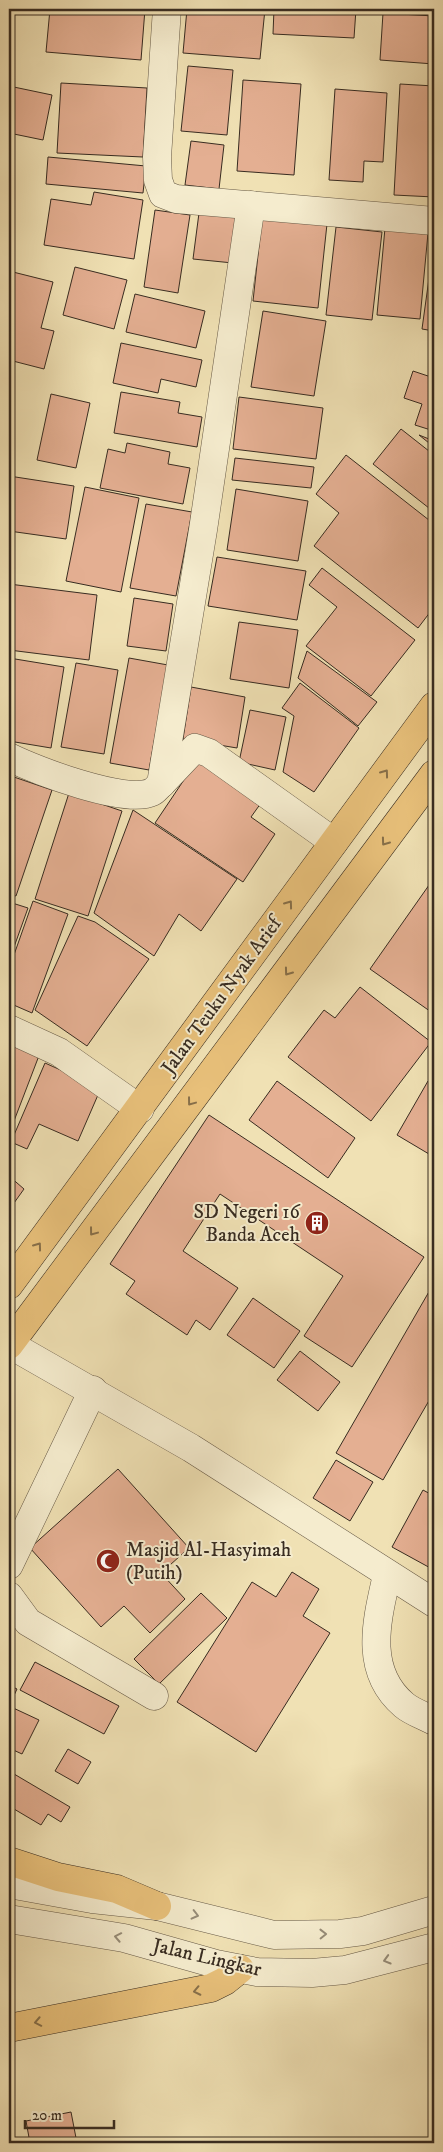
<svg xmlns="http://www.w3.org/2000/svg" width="443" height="2152" font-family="'IM FELL DW Pica',serif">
	<rect width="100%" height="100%" fill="#f0e1b4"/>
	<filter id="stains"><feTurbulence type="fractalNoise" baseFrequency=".004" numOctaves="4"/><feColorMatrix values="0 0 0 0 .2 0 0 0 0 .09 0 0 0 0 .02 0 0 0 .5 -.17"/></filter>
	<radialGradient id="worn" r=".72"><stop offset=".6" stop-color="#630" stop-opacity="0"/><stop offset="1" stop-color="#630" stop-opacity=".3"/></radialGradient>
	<g fill="#e4af92" stroke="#382c21">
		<path d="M50,9h95l-4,51 -95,-8z"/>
		<path d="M187,9h78l-5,50 -77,-6z"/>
		<path d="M274,9h82l-2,29 -81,-4z"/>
		<path d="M383,13l51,3v48l-54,-4z"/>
		<path d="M188,66l45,4 -6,65 -46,-4z"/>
		<path d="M243,80l58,4 -7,91 -57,-4z"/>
		<path d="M61,83l86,5 -4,69 -86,-4z"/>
		<path d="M400,84l34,2v111l-40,-2z"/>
		<path d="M9,86l43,9 -9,45 -34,-7z"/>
		<path d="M335,89l52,4 -4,69 -19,-1 -1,21 -34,-2z"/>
		<path d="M191,141l33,4 -5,44 -34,-4z"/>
		<path d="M48,157l98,9 -3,27 -97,-9z"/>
		<path d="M94,192l49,8 -9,59 -90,-14 7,-46 40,6z"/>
		<path d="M155,210l35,5 -12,78 -34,-6z"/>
		<path d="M199,213l39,4 -5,46 -40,-4z"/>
		<path d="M262,218l65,6 -9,84 -65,-7z"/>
		<path d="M336,227l46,5 -10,88 -46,-5z"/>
		<path d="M385,228l43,5 -8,86 -43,-4z"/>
		<path d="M75,267l52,13 -13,49 -51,-14z"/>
		<path d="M9,271l44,11 -12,46 13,3 -10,38 -35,-9z"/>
		<path d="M430,271l4,1v59l-12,-2z"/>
		<path d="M135,294l70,17 -9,37 -70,-16z"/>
		<path d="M263,311l63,10 -12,75 -63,-9z"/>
		<path d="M121,343l81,17 -6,27 -35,-8 -3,14 -45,-10z"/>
		<path d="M413,371l21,7v53l-19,-6 7,-21 -18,-6z"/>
		<path d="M121,392l59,10 -2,11 24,4 -5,30 -83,-14z"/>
		<path d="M51,394l39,9 -14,65 -39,-8z"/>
		<path d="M239,397l84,11 -7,51 -83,-10z"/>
		<path d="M401,429l33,26v57l-61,-48z"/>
		<path d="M419,435l15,6v6z"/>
		<path d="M127,443l43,9 -2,12 22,4 -7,36 -83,-16 8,-39 17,4z"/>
		<path d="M346,455l88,69v83l-16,21 -104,-82 25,-33 -23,-19z"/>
		<path d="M235,458l79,9 -3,21 -79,-8z"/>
		<path d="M9,476l65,10 -8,53 -57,-8z"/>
		<path d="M85,487l54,11 -18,94 -55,-11z"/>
		<path d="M236,489l72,12 -10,60 -71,-11z"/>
		<path d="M146,504l46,8 -16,84 -46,-8z"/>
		<path d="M217,557l89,14 -9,49 -89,-14z"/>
		<path d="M322,568l93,72 -44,56 -65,-50 31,-39 -28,-22z"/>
		<path d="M9,584l88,11 -8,65 -80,-10z"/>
		<path d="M134,598l39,6 -7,47 -39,-5z"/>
		<path d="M239,622l59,8 -9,58 -59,-9z"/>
		<path d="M307,651l70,51 -19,24 -60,-48z"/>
		<path d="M9,658l55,9 -13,81 -42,-7z"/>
		<path d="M129,658l39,7 -19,105 -39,-7z"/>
		<path d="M76,663l42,7 -14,84 -43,-7z"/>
		<path d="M300,683l59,45 -45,64 -31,-20 11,-56 -12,-8z"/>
		<path d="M191,687l54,10 -8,51 -54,-9z"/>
		<path d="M250,710l36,7 -11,53 -36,-8z"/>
		<path d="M198,759l63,44 -10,14 24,17 -32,48 -88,-59z"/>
		<path d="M11,776l41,14 -36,106 -7,-2z"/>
		<path d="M69,793l53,18 -34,105 -53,-17z"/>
		<path d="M133,810l104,69 -36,52 -22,-17 -25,42 -60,-43z"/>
		<path d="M434,878v136l-64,-45z"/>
		<path d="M33,901l35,13 -36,99 -23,-10v-34z"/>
		<path d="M9,902l19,6 -19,53z"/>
		<path d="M78,916l17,6 54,37 -62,87 -52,-36z"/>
		<path d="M360,987l71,55 -60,79 -83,-64 36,-47 11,8z"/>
		<path d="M9,1041l31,12 -31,81z"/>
		<path d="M45,1063l56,25 -23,53 -39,-17 -12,25 -16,-7z"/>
		<path d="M434,1069v12l-5,-3z"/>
		<path d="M277,1081l78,57 -27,40 -79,-58z"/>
		<path d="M428,1081l6,4v72l-37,-22z"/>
		<path d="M209,1115l215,142 -72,110 -48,-31 39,-60 -123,-82 -37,57 55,37 -28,42 -14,-10 -9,15 -61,-41 9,-13 -25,-17z"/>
		<path d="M9,1176l15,13 -15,21z"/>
		<path d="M434,1283v109l-51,88 -47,-27z"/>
		<path d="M253,1298l47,33 -26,37 -47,-33z"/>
		<path d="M300,1351l40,31 -22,29 -41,-31z"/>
		<path d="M336,1460l37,22 -23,39 -37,-23z"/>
		<path d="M118,1469l71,79 -28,25 24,26 -35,34 -26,-27 -23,21 -71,-79z"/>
		<path d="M423,1490l11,6v74l-42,-23z"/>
		<path d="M292,1572l27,17 -16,27 27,17 -74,119 -79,-50 75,-120 24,15z"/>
		<path d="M201,1593l26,25 -68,66 -25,-25z"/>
		<path d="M35,1662l84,44 -15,28 -84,-44z"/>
		<path d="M9,1685l8,4 -8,17 30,14 -17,34 -13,-6z"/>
		<path d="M68,1749l23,13 -13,22 -23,-13z"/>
		<path d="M9,1771l61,36 -9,15 -13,-8 -7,11 -32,-19z"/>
		<path d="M71,2112l6,31h-47l-4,-22z"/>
	</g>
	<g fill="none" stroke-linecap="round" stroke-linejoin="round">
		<g stroke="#665946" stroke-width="29">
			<g id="minor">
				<path d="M167,9l-10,148 1,23 5,14 13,5 258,22"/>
				<path d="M9,757c26,13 117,48 143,35 3,-1 6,-6 9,-8l42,-254 48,-325"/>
				<path d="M161,784l34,-36 14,5 125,89"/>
				<path d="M9,1029l50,23 81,57"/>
				<path d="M9,1344l182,104 243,155"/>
				<path d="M9,1565l84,-175"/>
				<path d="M387,1575c-10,45 -24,95 17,130 8,7 21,11 30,16"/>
				<path d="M9,1596l19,26 126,74"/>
				<path d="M9,1884l83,15 65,7 117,29 66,-1 23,-3 71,-21"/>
				<path d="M9,1919l115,19 92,26 41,8 55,1 33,-3 89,-23"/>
			</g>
		</g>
		<g stroke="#382c21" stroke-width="29">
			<g id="major">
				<path d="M9,1285l425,-579"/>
				<path d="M9,1345l425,-571"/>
				<path d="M9,1861l49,16 59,12 40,17"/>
				<path d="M9,2028l202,-40 14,-7 15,-12"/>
			</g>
		</g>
		<use href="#minor" stroke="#f5ecce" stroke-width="28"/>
		<use href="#major" stroke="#e8c07a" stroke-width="28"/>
	</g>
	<defs><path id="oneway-chevron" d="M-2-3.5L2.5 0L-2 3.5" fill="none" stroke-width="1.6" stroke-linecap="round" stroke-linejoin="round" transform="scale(1.25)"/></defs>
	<g stroke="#876f49">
		<use href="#oneway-chevron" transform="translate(385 773) rotate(-54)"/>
		<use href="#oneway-chevron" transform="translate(385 842) rotate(126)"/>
		<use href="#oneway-chevron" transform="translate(289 904) rotate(-54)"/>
		<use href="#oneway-chevron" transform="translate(288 972) rotate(126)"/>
		<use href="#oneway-chevron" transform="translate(191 1102) rotate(127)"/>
		<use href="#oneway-chevron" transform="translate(93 1232) rotate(127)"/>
		<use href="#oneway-chevron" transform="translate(38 1246) rotate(-54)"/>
		<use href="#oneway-chevron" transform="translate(197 1991) rotate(168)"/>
		<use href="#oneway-chevron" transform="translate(38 2022) rotate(169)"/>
	</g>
	<g stroke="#968c78">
		<use href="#oneway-chevron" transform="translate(195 1915) rotate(14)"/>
		<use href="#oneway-chevron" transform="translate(323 1934) rotate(-1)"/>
		<use href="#oneway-chevron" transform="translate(118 1937) rotate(-169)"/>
		<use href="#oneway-chevron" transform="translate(387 1960) rotate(164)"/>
	</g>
	<defs>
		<g id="building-disc" transform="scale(1.25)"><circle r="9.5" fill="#8f2418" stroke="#f5ecce"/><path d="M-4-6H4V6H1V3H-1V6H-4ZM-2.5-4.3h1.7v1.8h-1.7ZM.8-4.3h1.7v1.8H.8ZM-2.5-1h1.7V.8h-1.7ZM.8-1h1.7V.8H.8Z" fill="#fff"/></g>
		<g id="mosque-disc" transform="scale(1.25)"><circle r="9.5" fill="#8f2418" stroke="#f5ecce"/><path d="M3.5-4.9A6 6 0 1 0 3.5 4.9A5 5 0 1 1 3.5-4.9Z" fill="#fff"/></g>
	</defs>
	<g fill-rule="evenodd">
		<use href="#building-disc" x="317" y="1223"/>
		<use href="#mosque-disc" x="108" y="1561"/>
	</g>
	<g text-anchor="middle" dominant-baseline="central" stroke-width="4" stroke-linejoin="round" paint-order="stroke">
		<g font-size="20" fill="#382c21" stroke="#f5ecce">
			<text transform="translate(222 996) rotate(-54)">Jalan Teuku Nyak Arief</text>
			<text transform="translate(207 1958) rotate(13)">Jalan Lingkar</text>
		</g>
		<g font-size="20" fill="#382c21" stroke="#f5ecce" text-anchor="end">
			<text x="300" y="1212">SD Negeri 16<tspan x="300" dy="23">Banda Aceh</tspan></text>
			<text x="126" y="1550" text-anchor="start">Masjid Al-Hasyimah<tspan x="126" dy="23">(Putih)</tspan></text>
		</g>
	</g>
	<rect width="443" height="2152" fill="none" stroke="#f0e1b4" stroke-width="30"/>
	<rect x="10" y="10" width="423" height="2132" fill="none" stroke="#382c21" stroke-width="2.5"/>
	<rect x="15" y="15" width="413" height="2122" fill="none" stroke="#382c21"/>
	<path d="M25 2120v8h89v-8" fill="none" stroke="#382c21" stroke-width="2.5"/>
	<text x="32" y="2120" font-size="15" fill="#382c21" stroke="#f5ecce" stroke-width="4" paint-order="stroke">20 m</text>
	<rect width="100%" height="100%" filter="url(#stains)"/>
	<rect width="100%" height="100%" fill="url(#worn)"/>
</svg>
